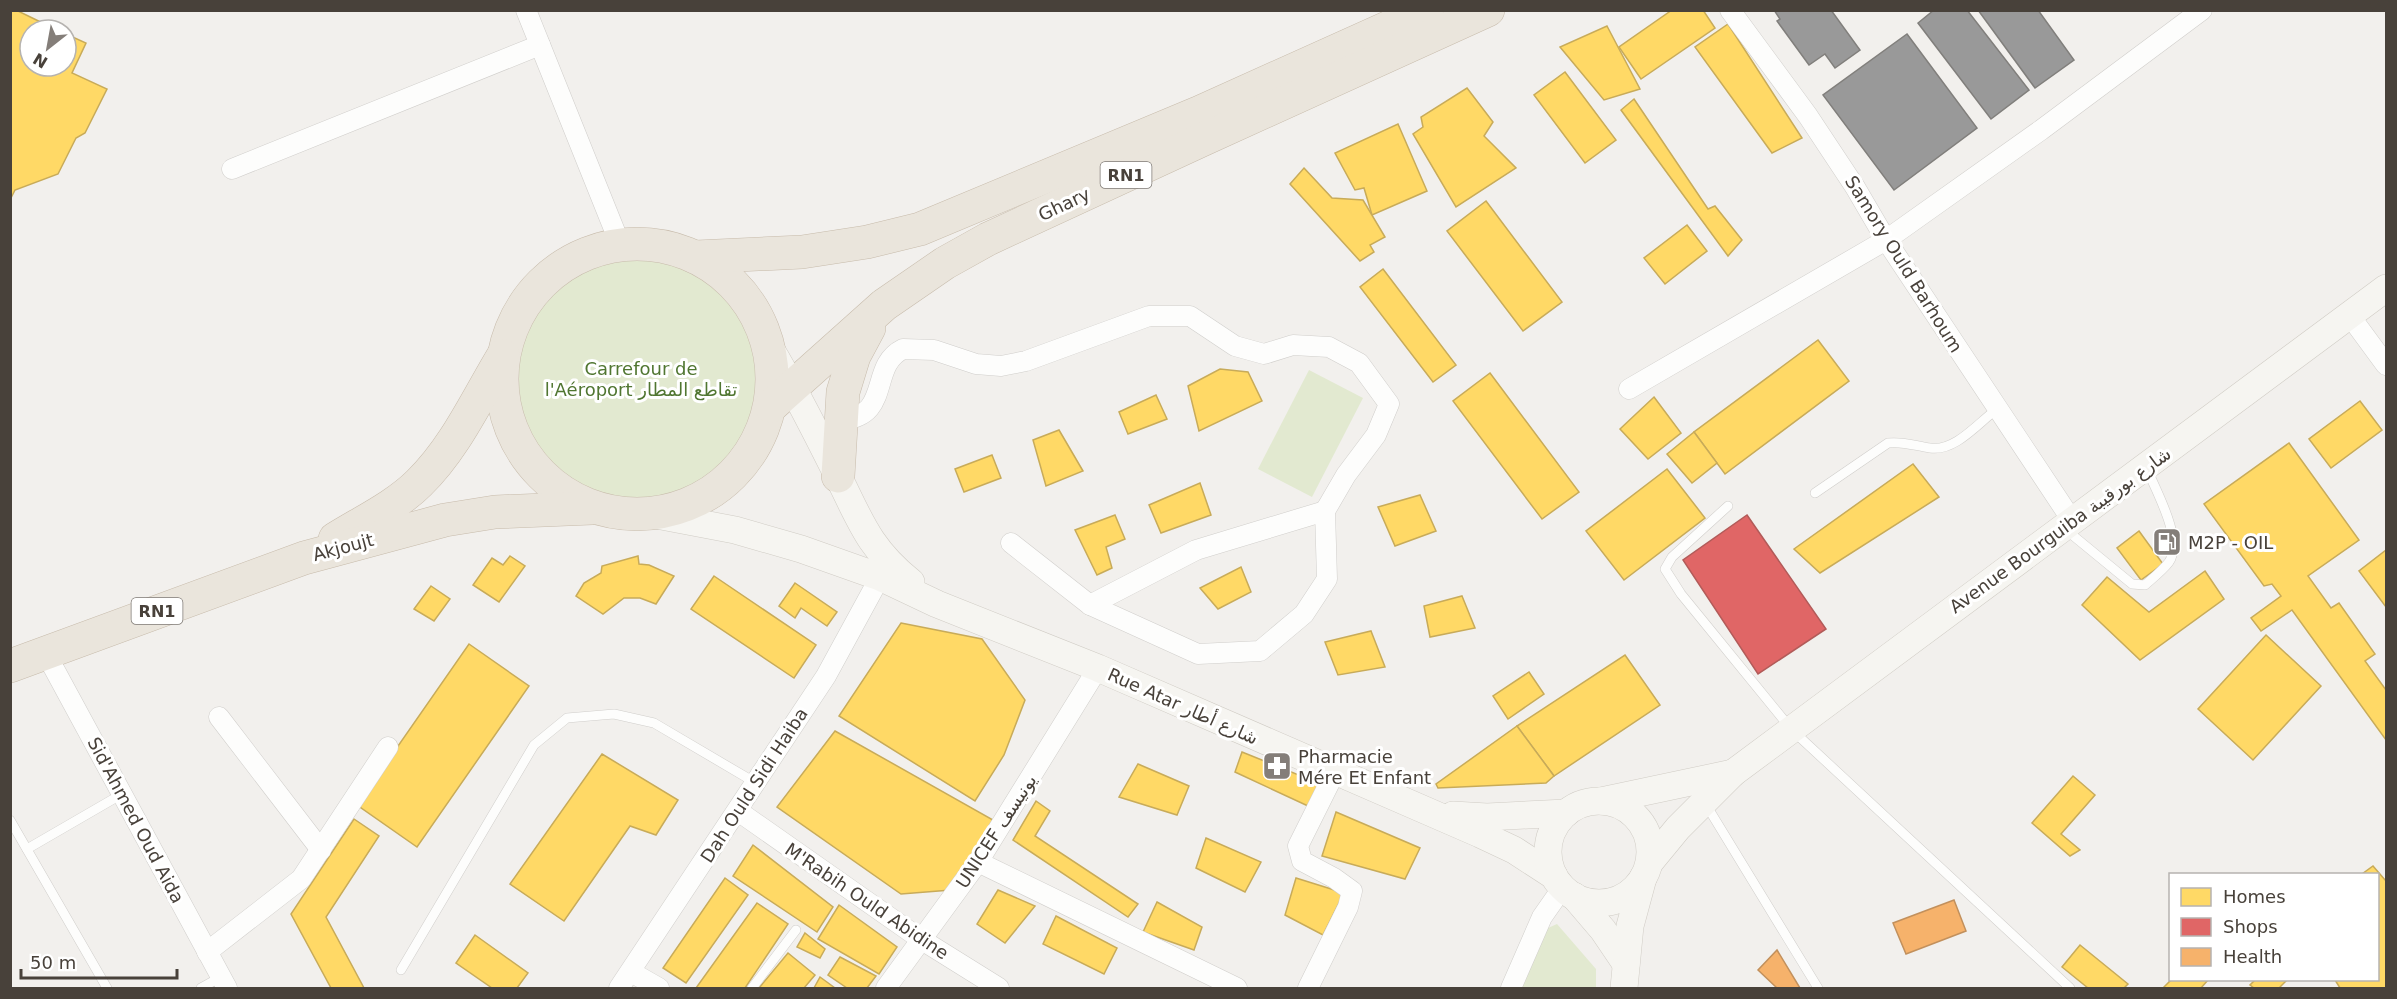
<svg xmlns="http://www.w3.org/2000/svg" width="2397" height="999" font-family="'DejaVu Sans',Vazirmatn,sans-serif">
	<rect width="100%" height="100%" fill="#f2f0ed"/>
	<g fill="#e2e9d0">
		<circle cx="641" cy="379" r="123"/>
		<path d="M1309,370l54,28 -51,99 -54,-28z"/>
		<path d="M1557,924l39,45v19h-80l23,-56z"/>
	</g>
	<g fill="#ffd966" stroke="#c8ab59" stroke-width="1.5">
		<path d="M10,10h6l41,20h-27v36h36v-32l20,9 -14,30 35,16 -22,44 -9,5 -18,36 -43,16 -5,10z"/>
		<path d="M1672,10h31l12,18 -74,51 -22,-32z"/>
		<path d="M1728,24l74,114 -30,15 -77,-106z"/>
		<path d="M1607,26l33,63 -36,11 -44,-53z"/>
		<path d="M1565,72l51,68 -31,23 -51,-68z"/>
		<path d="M1467,88l26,34 -9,14 32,32 -60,39 -43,-73 10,-7 -2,-10z"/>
		<path d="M1634,99l74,110 7,-3 27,34 -14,16 -107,-146z"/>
		<path d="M1398,124l29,67 -55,24 -8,-27 -9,2 -20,-37z"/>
		<path d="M1304,168l28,30 31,2 22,37 -15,8 4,7 -14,9 -70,-77z"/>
		<path d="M1486,201l76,101 -39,29 -76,-100z"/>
		<path d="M1687,225l20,26 -42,33 -21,-26z"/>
		<path d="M1383,269l73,96 -23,17 -73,-95z"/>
		<path d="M1818,340l31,41 -124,93 -31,-42z"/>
		<path d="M1220,369l28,3 14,29 -63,30 -11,-45z"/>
		<path d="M1490,373l89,119 -37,27 -89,-118z"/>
		<path d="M1156,395l11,24 -39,15 -9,-22z"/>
		<path d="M1654,397l27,36 -33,26 -28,-30z"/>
		<path d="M2360,401l22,29 -51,38 -22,-29z"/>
		<path d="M1059,430l24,41 -37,15 -13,-46z"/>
		<path d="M1694,432l23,31 -25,20 -25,-29z"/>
		<path d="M2289,443l70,97 -51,36 23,32 8,-5 36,51 -10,7 21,29v50l-94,-130 -31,21 -10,-13 30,-22 -9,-12 -8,2 -60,-82z"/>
		<path d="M992,455l9,23 -37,14 -9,-23z"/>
		<path d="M1913,464l26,33 -119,76 -26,-24z"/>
		<path d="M1667,469l38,49 -81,62 -38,-49z"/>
		<path d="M1200,483l11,32 -50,18 -12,-28z"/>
		<path d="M1420,495l16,36 -41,15 -17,-39z"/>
		<path d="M1115,515l10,24 -19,8 6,21 -15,7 -22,-45z"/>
		<path d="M2139,531l24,33 -22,16 -24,-32z"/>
		<path d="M2386,550v57l-27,-36z"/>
		<path d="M510,556l15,10 -26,36 -26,-17 19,-27 11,7z"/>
		<path d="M638,556l1,8 10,1 25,11 -18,28 -16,-6h-16l-21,16 -27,-18 8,-13 17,-10 1,-7z"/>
		<path d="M1241,567l10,25 -33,17 -18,-21z"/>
		<path d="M2205,571l19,28 -84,61 -58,-55 25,-28 42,35z"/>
		<path d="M714,576l102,69 -22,33 -103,-69z"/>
		<path d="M795,583l42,29 -10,14 -26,-18 -6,10 -16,-12z"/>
		<path d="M431,586l19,13 -16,22 -20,-12z"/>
		<path d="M1462,596l13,32 -45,9 -6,-31z"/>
		<path d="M901,623l81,16 43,61 -21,55 -29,46 -136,-85z"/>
		<path d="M1371,631l14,36 -47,8 -13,-33z"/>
		<path d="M2266,635l55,51 -68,74 -55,-51z"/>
		<path d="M469,644l60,42 -112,161 -60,-42z"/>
		<path d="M1625,655l35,50 -106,71 -37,-50z"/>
		<path d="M1529,672l15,22 -36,25 -15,-23z"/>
		<path d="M1517,726l37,50 -8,7 -108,5 -2,-4z"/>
		<path d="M835,731l158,89 -42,70 -50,4 -124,-87z"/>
		<path d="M1242,752l79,32 -13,22 -73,-34z"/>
		<path d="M602,754l76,46 -22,35 -26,-9 -66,95 -54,-37z"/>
		<path d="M1138,764l51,22 -12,29 -58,-18z"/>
		<path d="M2073,776l22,19 -34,39 19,16 -10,6 -38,-33z"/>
		<path d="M1036,801l14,10 -15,25 103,68 -10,13 -115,-77z"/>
		<path d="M1336,812l84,36 -15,31 -83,-23z"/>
		<path d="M354,819l25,17 -53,81 38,71h-33l-40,-74z"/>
		<path d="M1206,838l55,24 -16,30 -49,-24z"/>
		<path d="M753,845l80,62 -16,25 -84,-56z"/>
		<path d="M2373,866l13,15v107h-46l-5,-8h43v-106h-16z"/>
		<path d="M725,878l23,17 -62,88 -23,-15z"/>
		<path d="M1296,878l48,15 -21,42 -38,-20z"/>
		<path d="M998,890l37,16 -30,37 -28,-19z"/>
		<path d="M1157,902l45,25 -8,23 -51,-18z"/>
		<path d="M757,903l31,21 -43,64h-49z"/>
		<path d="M839,905l58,42 -18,27 -61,-35z"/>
		<path d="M1056,916l61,32 -13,26 -61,-30z"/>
		<path d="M805,933l20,16 -5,9 -23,-11z"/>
		<path d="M475,935l53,38 -11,15h-25l-36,-25z"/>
		<path d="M2080,945l48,39 -4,4h-36l-26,-21z"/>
		<path d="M788,953l27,22 -11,13h-45z"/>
		<path d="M840,957l36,19 -9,12h-20l-19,-13z"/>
		<path d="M820,977l15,11h-21z"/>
		<path d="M2171,980h37l-7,8h-38z"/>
		<path d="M2255,980h32l-8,8h-25l-4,-3z"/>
	</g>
	<path fill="#e06666" stroke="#b25b59" stroke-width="1.5" d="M1747,515l79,114 -68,45 -75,-114z"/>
	<g fill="#f6b26b" stroke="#c2905c" stroke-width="1.5">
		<path d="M1954,900l12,31 -60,23 -13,-31z"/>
		<path d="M1777,950l23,38h-23l-19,-18z"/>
	</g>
	<g fill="#999" stroke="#817f7c" stroke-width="1.5">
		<path d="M1774,10h57l29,40 -25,18 -10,-14 -16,11 -32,-44 3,-2z"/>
		<path d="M1934,10h33l62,80 -38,29 -73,-96z"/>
		<path d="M1978,10h60l36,50 -39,28z"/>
		<path d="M1907,34l70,94 -83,62 -71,-95z"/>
	</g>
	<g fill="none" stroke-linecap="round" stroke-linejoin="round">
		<g stroke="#d0cecb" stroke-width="10">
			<g id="lane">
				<path d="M1815,493l73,-50c15,-2 28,3 42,5 25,4 48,-25 67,-39"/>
				<path d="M1728,506l-56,51 -7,12 16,25 111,136 278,258"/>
				<path d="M2065,529l67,55 13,1c8,-7 18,-15 24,-23 15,-22 -13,-71 -22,-93"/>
				<path d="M1705,803l113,185"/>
				<path d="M10,820l97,168"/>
				<path d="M27,849l95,-55"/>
				<path d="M401,970l133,-225 33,-27 47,-4 40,9 102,60"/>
				<path d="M201,988l20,-11"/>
				<path d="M752,988l44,-58"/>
			</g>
		</g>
		<g stroke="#d0cecb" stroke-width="21">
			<g id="street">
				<path d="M526,10l94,234"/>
				<path d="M1730,10l78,106 47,71 31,53 187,282"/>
				<path d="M232,169l308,-124"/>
				<path d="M2350,316l36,49"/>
				<path d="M1629,389l257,-149 155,-110 161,-120"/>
				<path d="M840,420c53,-3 28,-54 63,-71l31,1 42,14 25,2 25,-5 123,-45h41l45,30 29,8 29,-9 36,2 30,16 30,41 -13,31 -30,40 -21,36 2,68 -23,35 -44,37 -62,3 -108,-49 -79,-62"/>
				<path d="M1090,605l106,-55 129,-39"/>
				<path d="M45,652l182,336"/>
				<path d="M219,717l102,133"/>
				<path d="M738,811l184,129 77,48"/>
				<path d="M978,862l259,126"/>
				<path d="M207,952l94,-73 87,-132"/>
				<path d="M631,972l28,16"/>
				<path d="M619,988l207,-312 54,-99"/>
				<path d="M886,988l92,-126 120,-194"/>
				<path d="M1308,988l40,-81 4,-16 -18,-13 -32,-17 -4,-15 37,-74"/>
				<path d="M1511,988l31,-71 21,-30"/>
			</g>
		</g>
		<g stroke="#d0ccc5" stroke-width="28">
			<g id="secondary">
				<path d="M770,348c24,40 44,80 65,122 24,47 32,77 76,112"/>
				<path d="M651,514l84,16 66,19 79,28 57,27 161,64 382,166 34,16 40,26"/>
				<path d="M1601,801l132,-28"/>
				<circle cx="1599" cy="852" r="51"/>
				<path d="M1453,815l34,2 79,-4"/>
				<path d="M1650,862l28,-34 55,-55 653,-485"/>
				<path d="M1574,896l29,34 23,34"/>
				<path d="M1624,988l6,-62 13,-48"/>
			</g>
		</g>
		<g stroke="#c7bbab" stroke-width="34">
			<g id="highway">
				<circle cx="637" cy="379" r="135"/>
				<path d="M696,257l106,-5 65,-10 53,-13 278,-116 229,-103"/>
				<path d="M771,406l113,-101 61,-42 43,-24 216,-100 284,-129"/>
				<path d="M838,476l5,-84 11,-36 15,-28"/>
				<path d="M335,539c27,-17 61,-33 84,-56 36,-35 58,-84 84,-127"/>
				<path d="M10,666l294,-108 141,-38 50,-8 97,-4"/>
			</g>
		</g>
		<use href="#lane" stroke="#fdfdfc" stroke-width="9"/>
		<use href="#street" stroke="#fdfdfc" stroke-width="20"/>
		<use href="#secondary" stroke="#f6f5f1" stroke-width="27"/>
		<use href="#highway" stroke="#eae5dc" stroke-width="33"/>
	</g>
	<defs>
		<g id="fuel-square" transform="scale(1.5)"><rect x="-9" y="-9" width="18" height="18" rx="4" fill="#847e79" stroke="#fff"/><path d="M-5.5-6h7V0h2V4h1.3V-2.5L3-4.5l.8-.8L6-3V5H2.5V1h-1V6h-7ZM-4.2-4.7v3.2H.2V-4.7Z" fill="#fff"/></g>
		<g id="pharmacy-square" transform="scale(1.5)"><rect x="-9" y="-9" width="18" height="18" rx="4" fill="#847e79" stroke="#fff"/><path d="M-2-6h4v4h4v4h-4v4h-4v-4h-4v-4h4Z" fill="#fff"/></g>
	</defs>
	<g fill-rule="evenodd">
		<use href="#fuel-square" x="2167" y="542"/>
		<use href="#pharmacy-square" x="1277" y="766"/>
	</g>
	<g text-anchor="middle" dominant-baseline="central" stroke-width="6" stroke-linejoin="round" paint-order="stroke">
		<g fill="#fff" stroke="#7f7a75" stroke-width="1.5">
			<rect x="1100.5" y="162" width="51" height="26" rx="4.5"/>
			<rect x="131.5" y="598" width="51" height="26" rx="4.5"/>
		</g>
		<g font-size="16" font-weight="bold" fill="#48413a">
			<text x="1126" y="175">RN1</text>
			<text x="157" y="611">RN1</text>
		</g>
		<g font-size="18" fill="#48413a" stroke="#fff">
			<text transform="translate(1064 204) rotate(-25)">Ghary</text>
			<text transform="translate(1904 264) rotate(58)">Samory Ould Barhoum</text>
			<text transform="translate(2060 530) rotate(-36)">Avenue Bourguiba شارع بورقيبة</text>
			<text transform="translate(343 547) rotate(-15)">Akjoujt</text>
			<text transform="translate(1183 706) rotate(24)">Rue Atar شارع أطار</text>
			<text transform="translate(754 785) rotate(-57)">Dah Ould Sidi Haiba</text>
			<text transform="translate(136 820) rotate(62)">Sid'Ahmed Oud Aida</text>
			<text transform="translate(996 831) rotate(-57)">UNICEF يونيسف</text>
			<text transform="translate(867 901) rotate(34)">M'Rabih Ould Abidine</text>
		</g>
		<g font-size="18" fill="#507631" stroke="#fff">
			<text x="641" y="368">Carrefour de<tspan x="641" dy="21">l'Aéroport تقاطع المطار</tspan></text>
		</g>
		<g font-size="18" fill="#48413a" stroke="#fff" text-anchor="start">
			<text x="2188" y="542">M2P - OIL</text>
			<text x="1298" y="756">Pharmacie<tspan x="1298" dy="21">Mére Et Enfant</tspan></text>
		</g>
	</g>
	<rect width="2397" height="999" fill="none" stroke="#48413a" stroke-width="24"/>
	<rect x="2169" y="873" width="210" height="108" fill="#ffffff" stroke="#b6b3b0" stroke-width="1.5"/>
	<rect x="2181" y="888" width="30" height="18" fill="#ffd966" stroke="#b6b3b0" stroke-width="1.5"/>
	<text x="2223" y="903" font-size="18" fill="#48413a">Homes</text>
	<rect x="2181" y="918" width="30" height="18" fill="#e06666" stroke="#b6b3b0" stroke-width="1.5"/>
	<text x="2223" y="933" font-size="18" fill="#48413a">Shops</text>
	<rect x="2181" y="948" width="30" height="18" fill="#f6b26b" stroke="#b6b3b0" stroke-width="1.5"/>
	<text x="2223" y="963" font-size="18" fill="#48413a">Health</text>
	<g transform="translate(48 48) rotate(211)"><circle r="28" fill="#ffffff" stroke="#b6b3b0" stroke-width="1.5"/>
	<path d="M0-4.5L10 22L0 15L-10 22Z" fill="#847e79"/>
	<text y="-9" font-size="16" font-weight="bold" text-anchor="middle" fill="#48413a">N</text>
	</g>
	<path d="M21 969v9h156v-9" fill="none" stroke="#48413a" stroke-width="3"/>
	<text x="30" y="969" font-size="18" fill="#48413a" stroke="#ffffff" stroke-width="4.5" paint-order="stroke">50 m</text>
</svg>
